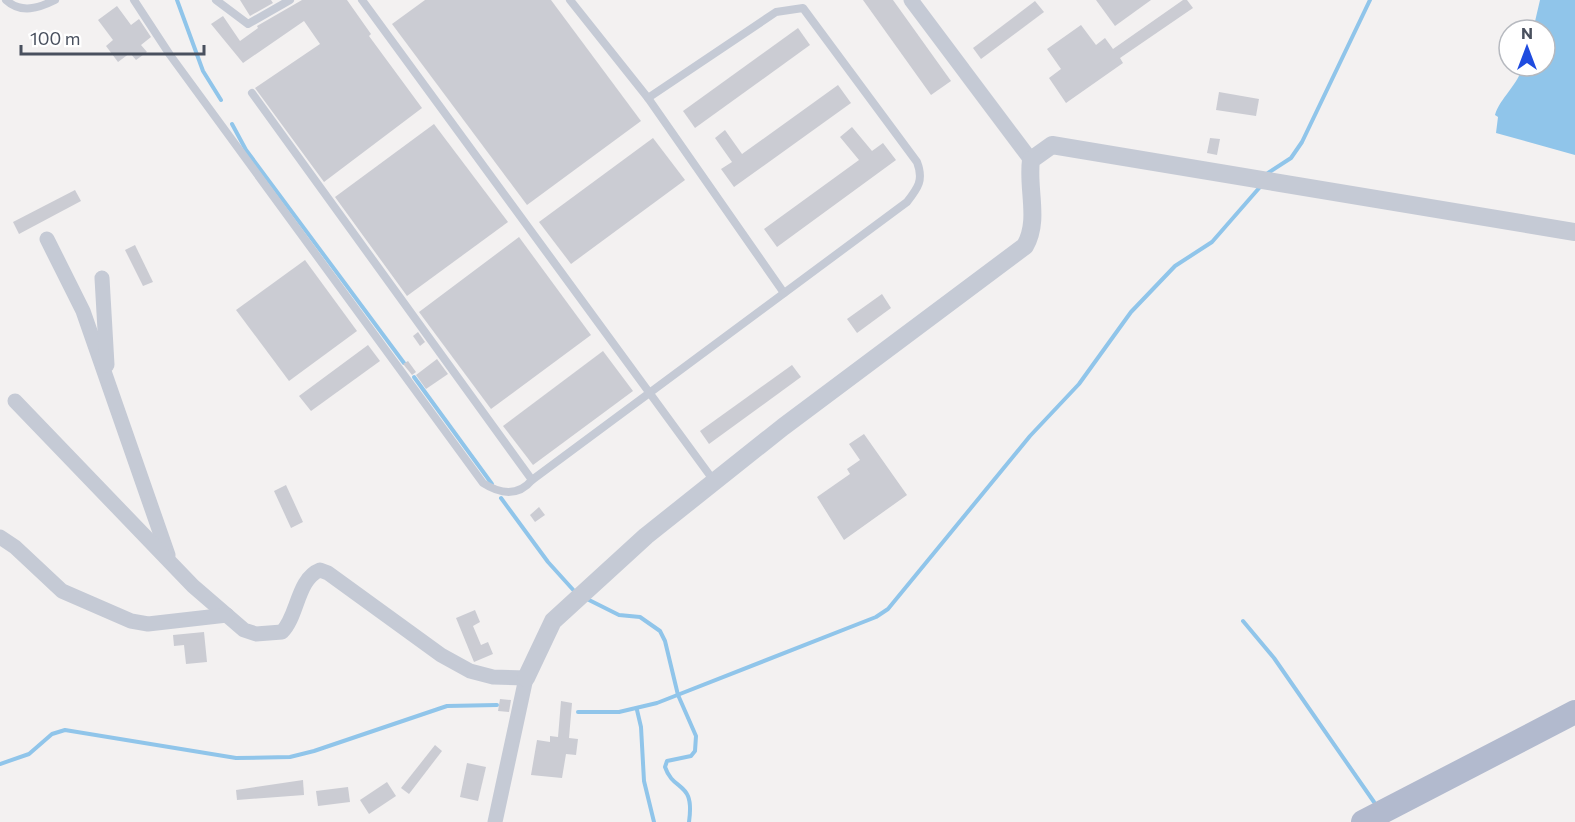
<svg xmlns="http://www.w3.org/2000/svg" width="1575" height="822" font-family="Commissioner,sans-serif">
	<rect width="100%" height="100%" fill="#f3f1f1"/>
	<path fill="#90c5ea" d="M1540,0h35v155l-79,-22 2,-16 -3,-2c5,-17 23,-30 28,-49h22v-36h-12z"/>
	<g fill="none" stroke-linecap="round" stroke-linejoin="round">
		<g stroke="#90c5ea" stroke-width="4">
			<path d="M177,0l26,71 18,29"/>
			<path d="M232,124l14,26 158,213"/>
			<path d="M1268,173l23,-15 11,-16 68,-142"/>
			<path d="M414,377l78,107"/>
			<path d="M501,498l47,64 28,31"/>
			<path d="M587,599l32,16 21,2 20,14 5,10 13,54 18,41 -1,15 -4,5 -24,5 -2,6c9,26 30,13 24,55"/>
			<path d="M1243,621l31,37 100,144"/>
			<path d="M637,710l4,17 3,54 10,41"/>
			<path d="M578,712h41l38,-9 219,-86 12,-8 142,-173 49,-52 52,-72 44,-46 37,-24 48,-55"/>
			<path d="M0,764l29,-10 23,-20 13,-4 171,28 54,-1 24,-6 133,-45 50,-1"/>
		</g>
	</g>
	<g fill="#cbccd3">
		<path d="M240,0h31l2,3 -23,13z"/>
		<path d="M302,0h45l24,34 -2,2 53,72 -98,74 -69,-94 65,-44 -16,-23 -61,42 -32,-39 12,-8 17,25 18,-13 -1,-2z"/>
		<path d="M425,0h126l90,121 -114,84 -135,-181z"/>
		<path d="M863,0h30l58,81 -20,14z"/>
		<path d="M1096,0h55l-36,26z"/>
		<path d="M1183,0h4l6,8 -73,50 3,5 -57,40 -17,-25 12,-9 -14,-20 34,-24 15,20 9,-7 8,11z"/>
		<path d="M1035,1l9,11 -63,47 -8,-11z"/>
		<path d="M117,6l14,19 8,-6 12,18 -10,8 6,7 -11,8 -6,-7 -12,9 -12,-16 7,-6 -15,-20z"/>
		<path d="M798,28l12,17 -115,83 -12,-17z"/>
		<path d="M838,85l13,18 -117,84 -13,-18 11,-7 -17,-24 10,-8 17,24z"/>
		<path d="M1219,92l40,7 -3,17 -40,-6z"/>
		<path d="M434,124l74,98 -101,74 -72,-99z"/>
		<path d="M852,127l20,24 11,-8 13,17 -119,87 -13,-18 95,-69 -19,-23z"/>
		<path d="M653,138l32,42 -114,84 -32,-42z"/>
		<path d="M1210,138l10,1 -3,16 -10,-2z"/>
		<path d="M75,190l6,11 -62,33 -6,-12z"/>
		<path d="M519,237l72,98 -100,74 -72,-97z"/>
		<path d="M135,245l18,37 -10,4 -18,-36z"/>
		<path d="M305,260l52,71 -68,50 -53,-71z"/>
		<path d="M882,294l9,14 -34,25 -10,-14z"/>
		<path d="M418,332l7,10 -5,4 -7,-10z"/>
		<path d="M368,345l12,16 -69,50 -12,-15z"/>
		<path d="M603,351l30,40 -100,74 -30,-39z"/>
		<path d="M437,359l11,15 -22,15 -10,-14z"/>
		<path d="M408,361l8,11 -4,3 -9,-11z"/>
		<path d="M792,365l9,12 -92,67 -9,-13z"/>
		<path d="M864,434l43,61 -63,45 -27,-43 33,-23 -3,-5 13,-9 -11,-16z"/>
		<path d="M286,485l17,37 -12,6 -17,-37z"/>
		<path d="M539,507l6,8 -10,7 -5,-7z"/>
		<path d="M475,610l5,12 -7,4 8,19 7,-3 5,12 -19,8 -18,-44z"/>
		<path d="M204,632l3,30 -21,2 -2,-19 -10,1 -1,-11z"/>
		<path d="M500,699l11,1 -2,12 -11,-1z"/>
		<path d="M561,701l11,2 -3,35 9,1 -2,16 -10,-1 -4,24 -31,-3 6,-35 13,2v-6l8,1z"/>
		<path d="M435,745l7,6 -33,43 -8,-6z"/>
		<path d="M467,763l19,4 -8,34 -18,-4z"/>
		<path d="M303,780l1,15 -67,5 -1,-10z"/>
		<path d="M387,782l9,14 -27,18 -9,-14z"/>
		<path d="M348,787l2,15 -32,4 -2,-15z"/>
	</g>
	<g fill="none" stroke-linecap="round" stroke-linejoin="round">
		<g stroke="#c5cad5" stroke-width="8">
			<path d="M6,0c15,14 33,8 49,0"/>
			<path d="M134,0l36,55 313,428c17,11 35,14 49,-3l375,-278c11,-14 17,-22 10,-40l-114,-154 -27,4 -128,86"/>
			<path d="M216,0l32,24 42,-24"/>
			<path d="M362,0l352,481"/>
			<path d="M570,0l78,98 136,195"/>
			<path d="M252,93l280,387"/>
		</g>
		<g stroke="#c5cad5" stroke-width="15">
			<path d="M911,0l120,160"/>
			<path d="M47,239l36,72 85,244"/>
			<path d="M102,278l5,87"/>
			<path d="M15,401l178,185 51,44 12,4 26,-2c16,-16 15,-53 38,-62l8,3 113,82 29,16 23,6 33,1 -31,144"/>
			<path d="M0,537l15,10 47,44 69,30 17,3 79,-9"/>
		</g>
		<path stroke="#c5cad5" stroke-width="18" d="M526,678l27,-57 93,-85 137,-109 242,-181c15,-26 2,-57 6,-86l21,-15 523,87"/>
		<path stroke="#b2bace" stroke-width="24" d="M1363,822l212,-110"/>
	</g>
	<g transform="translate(1527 48)"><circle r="28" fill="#ffffff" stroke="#b6b9bf" stroke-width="1.5"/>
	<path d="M0-4.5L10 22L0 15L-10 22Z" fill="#1f4cdf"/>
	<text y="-9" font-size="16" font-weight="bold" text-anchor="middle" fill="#49505e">N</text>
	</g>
	<path d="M21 45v9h183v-9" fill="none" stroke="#49505e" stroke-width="3"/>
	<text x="30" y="45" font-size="18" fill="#49505e" stroke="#ffffff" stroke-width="4.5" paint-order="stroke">100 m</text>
</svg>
